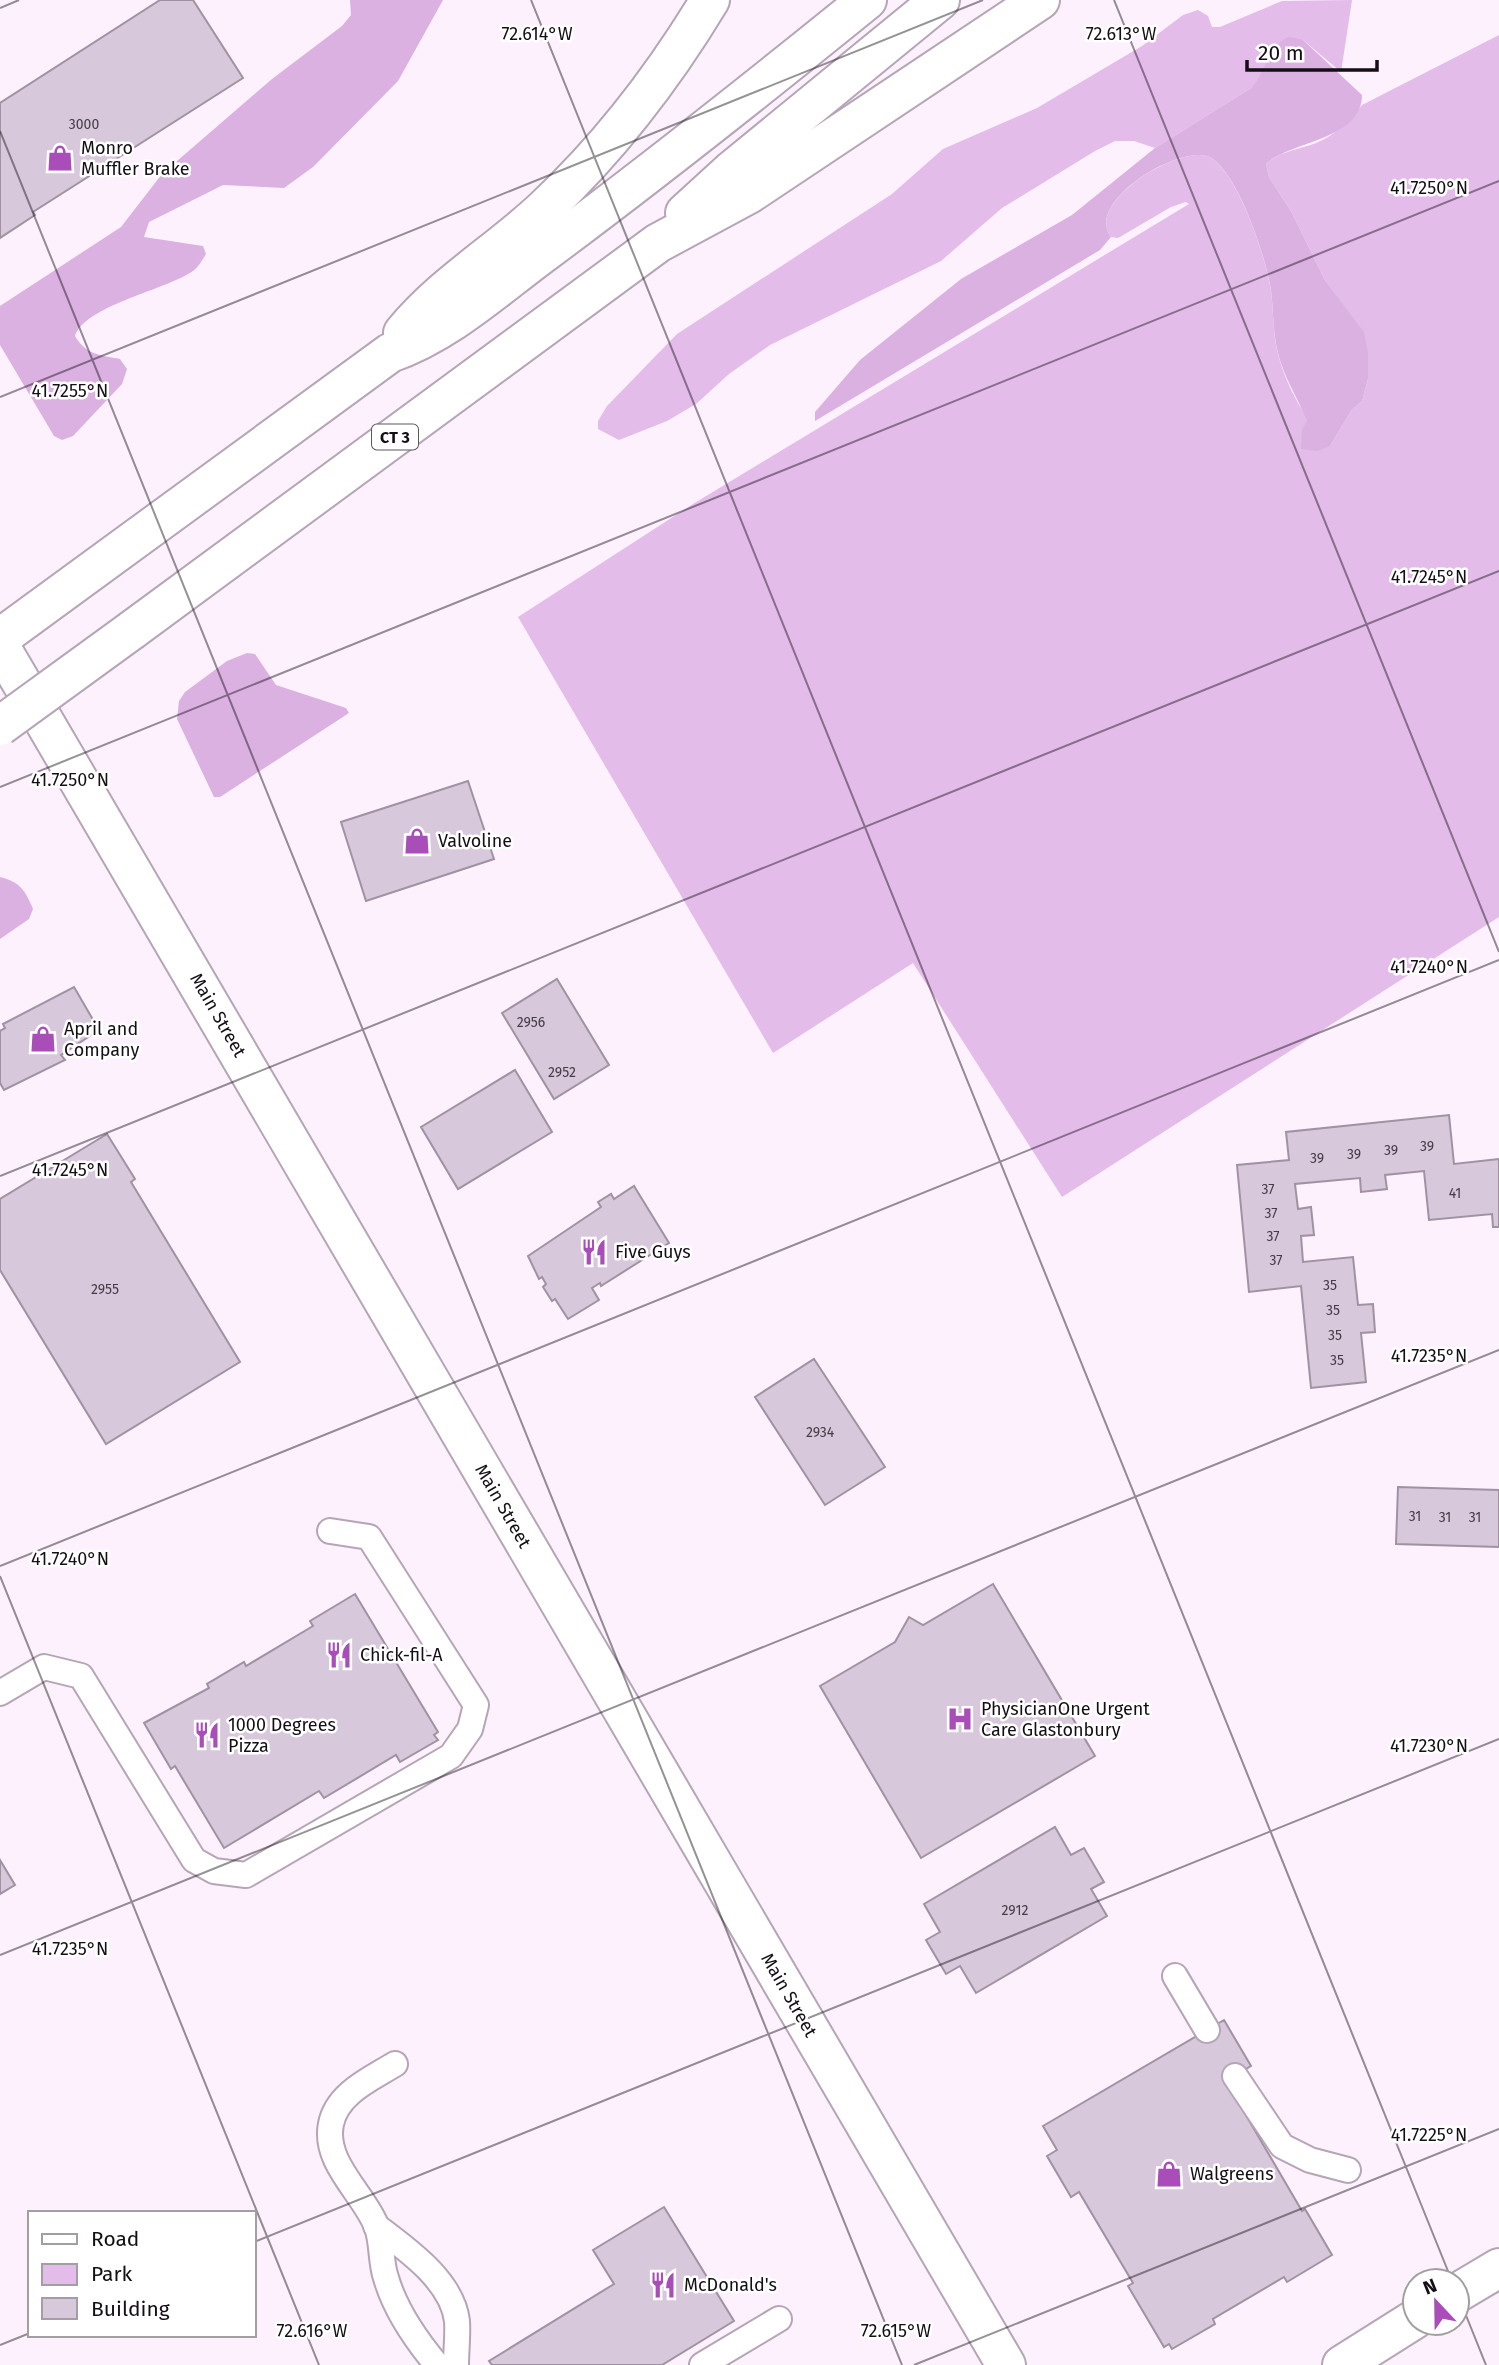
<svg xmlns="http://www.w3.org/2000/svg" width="1499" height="2365" font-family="'Fira Sans',sans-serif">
	<rect width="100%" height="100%" fill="#fcf1fd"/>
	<g fill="#e3bce9">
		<path d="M1352,0l-11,72 -39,-33c-33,-3 -31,27 -51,49l-96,60 -21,-7h-19l-20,10 -93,57 -61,53 -171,84 -41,29 -33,30 -29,17 -48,19 -21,-11v-8l9,-15 70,-72 215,-140 51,-45 94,-41 105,-62 41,-31 15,-5 10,6 4,11h8l62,-26z"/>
		<path d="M1499,35v882l-437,280 -149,-234 -140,90 -255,-436 175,-113 496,-300 -3,-2 -15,5 -53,31 -7,-1c-28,-36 77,-98 102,-78 27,22 50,91 57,126 4,22 2,46 8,69 9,35 28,66 52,92l21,-35 11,-10 6,-22 -4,-46 -39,-53 -33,-67 -23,-36 -3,-13c14,-13 32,-14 50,-21 18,-7 35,-23 46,-38z"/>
	</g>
	<g fill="#dbb1e2">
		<path d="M350,0h93l-45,81 -85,86 -29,21 -61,-3 -74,37 -5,15 59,9 3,8c-5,8 -9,16 -18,20 -26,16 -104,33 -113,62 11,19 25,19 45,23l7,10 -5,15 -49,52 -11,4 -8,-4 -54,-91v-39l121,-79 41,-53 110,-95 70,-53 9,-11z"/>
		<path d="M1288,37l14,2 60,56c0,45 -72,46 -96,69l3,13 23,36 33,67 39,52 4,21v26l-6,22 -11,10 -21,35 -13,5 -16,-2 1,-19 5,-9c-9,-23 -23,-43 -29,-68 -6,-23 -4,-47 -8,-69 -7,-34 -30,-104 -57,-125 -26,-20 -130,42 -102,78l-11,13 -285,171v-9l45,-52 101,-81 111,-64 83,-67 96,-60c13,-14 19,-43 37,-51z"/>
		<path d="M247,653l8,1 21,31 70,23 3,5 -129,84h-6l-37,-78 2,-18 6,-9 42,-31z"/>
		<path d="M0,877c20,5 25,13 33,32l-4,10 -29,20z"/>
	</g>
	<g fill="#d8c8db" stroke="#a191a3" stroke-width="2">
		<path d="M160,0h33l50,78 -210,134 2,3 -35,23v-135z"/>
		<path d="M468,781l26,78 -128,42 -25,-79z"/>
		<path d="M557,979l52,86 -55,34 -52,-86z"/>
		<path d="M74,987l25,43 -38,25 4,5 -61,30 -4,-7v-52l5,-3 -2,-4z"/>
		<path d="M515,1070l37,62 -94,57 -37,-62z"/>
		<path d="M1449,1115l5,49 45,-5v68h-6l-1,-13 -63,6 -5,-49 -39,4 2,14 -26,3 -1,-14 -65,6 3,25 13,-2 3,28 -13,1 2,26 50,-5 5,48 15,-1 2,28 -14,1 5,49 -55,6 -10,-102 -52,6 -12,-127 52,-5 -3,-28z"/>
		<path d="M107,1134l28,45 -4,3 109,180 -134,82 -106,-174v-71z"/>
		<path d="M634,1186l35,57 -68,43 -1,-3 -8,5 7,12 -31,19 -13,-20 -3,2 -9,-14 3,-3 -4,-7 -3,2 -11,-23 73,-49 -3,-5 13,-8 3,5z"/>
		<path d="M814,1359l71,108 -60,38 -70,-108z"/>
		<path d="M1398,1487l101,3v57l-103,-3z"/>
		<path d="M993,1584l102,172 -174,102 -101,-172 75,-44 14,-25 14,8z"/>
		<path d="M355,1594l83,138 -4,3 4,5 -38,22 -4,-7 -72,43 -5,-7 -95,57 -49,-82 -4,3 -27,-46 65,-35 -2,-4 37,-22 2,4 67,-40 -3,-5z"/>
		<path d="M1055,1827l16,28 13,-7 20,34 -13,7 16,27 -131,77 -16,-27 -14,8 -20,-34 14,-8 -16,-28z"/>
		<path d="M0,1860l15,25 -15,9z"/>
		<path d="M1224,2020l27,46 -25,15 76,130 3,-2 27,46 -45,27 -3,-5 -71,42 2,5 -43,25 -3,-5 -5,3 -36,-61 5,-3 -54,-91 -8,5 -24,-41 10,-6 -14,-24z"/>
		<path d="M664,2207l70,114 -72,44h-170l-3,-4 125,-77 -21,-34z"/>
	</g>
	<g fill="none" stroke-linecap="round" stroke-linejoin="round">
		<g stroke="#b5a5b7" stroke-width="28">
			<g id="service">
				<path d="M0,1693l44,-26 37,9 113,184 20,11 32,4 205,-119 19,-27 6,-24 -107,-168 -39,-6"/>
				<path d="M1175,1976l32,54"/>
				<path d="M395,2064c-24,15 -58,29 -64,60 -8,38 32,69 45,101 7,16 4,36 10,53 9,31 30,62 51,87"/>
				<path d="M1235,2076l47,70 28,14 38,10"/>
				<path d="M376,2226c30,23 76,54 81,95 1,14 -1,30 -1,44"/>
				<path d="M702,2365l77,-46"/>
			</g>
		</g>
		<g stroke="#b5a5b7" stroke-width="42">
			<g id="secondary">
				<path d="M0,646l1006,1719"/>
				<path d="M1457,2293l42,-25"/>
				<path d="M1342,2365l73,-46"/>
			</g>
		</g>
		<g stroke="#b5a5b7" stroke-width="42">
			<g id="motorway">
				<path d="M685,213l46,-42 209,-171"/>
				<path d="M403,333c39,-48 95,-81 141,-124 66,-62 119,-131 166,-209"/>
				<path d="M132,630l526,-387 91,-49 291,-194"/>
				<path d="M0,638l390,-285c58,-20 106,-65 155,-101 109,-81 216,-166 322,-252"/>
			</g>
		</g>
		<use href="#service" stroke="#fff" stroke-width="24"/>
		<use href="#secondary" stroke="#fff" stroke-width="38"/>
		<use href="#motorway" stroke="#fff" stroke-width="38"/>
		<g stroke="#b5a5b7" stroke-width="42" stroke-linecap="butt">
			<path id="motorway-bridge" d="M0,726l132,-96"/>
		</g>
		<use href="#motorway-bridge" stroke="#fff" stroke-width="38"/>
	</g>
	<path fill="none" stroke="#140e15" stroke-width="2" stroke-opacity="0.45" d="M531,0l921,2281M1114,0l385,952M0,8l19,-8M0,131l902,2234M0,397l983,-397M0,787l1499,-606M0,1176l1499,-605M0,1566l1499,-606M0,1576l319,789M0,1955l1499,-605M254,2242l1245,-503M1457,2293l29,72M0,2345l30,-12M914,2365l585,-236"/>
	<defs>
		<g id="shop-bare" transform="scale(2.1)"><path d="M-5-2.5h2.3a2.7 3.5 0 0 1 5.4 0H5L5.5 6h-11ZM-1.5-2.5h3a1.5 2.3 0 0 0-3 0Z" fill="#a94db8" stroke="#fff" stroke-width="2.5" paint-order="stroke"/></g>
		<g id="restaurant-bare" transform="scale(2.1)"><path d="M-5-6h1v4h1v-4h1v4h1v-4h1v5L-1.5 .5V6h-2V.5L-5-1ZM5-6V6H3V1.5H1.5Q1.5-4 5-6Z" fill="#a94db8" stroke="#fff" stroke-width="2.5" paint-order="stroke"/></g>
		<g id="hospital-bare" transform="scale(2.1)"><path d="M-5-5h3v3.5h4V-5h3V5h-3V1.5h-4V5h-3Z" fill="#a94db8" stroke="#fff" stroke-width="2.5" paint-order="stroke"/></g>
	</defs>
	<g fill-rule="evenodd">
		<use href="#shop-bare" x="60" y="158"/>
		<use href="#shop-bare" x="417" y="841"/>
		<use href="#shop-bare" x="43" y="1039"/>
		<use href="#restaurant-bare" x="594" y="1252"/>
		<use href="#restaurant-bare" x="339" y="1655"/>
		<use href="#hospital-bare" x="960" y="1719"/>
		<use href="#restaurant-bare" x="207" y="1735"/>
		<use href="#shop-bare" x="1169" y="2174"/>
		<use href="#restaurant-bare" x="663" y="2285"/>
	</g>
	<g text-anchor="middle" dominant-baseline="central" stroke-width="5" stroke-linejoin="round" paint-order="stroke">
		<g font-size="14" fill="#453c46">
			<text x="84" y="124">3000</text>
			<text x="531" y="1022">2956</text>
			<text x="562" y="1072">2952</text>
			<text x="1427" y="1146">39</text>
			<text x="1391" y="1150">39</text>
			<text x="1354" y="1154">39</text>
			<text x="1317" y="1158">39</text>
			<text x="1268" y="1189">37</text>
			<text x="1455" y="1193">41</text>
			<text x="1271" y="1213">37</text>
			<text x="1273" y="1236">37</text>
			<text x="1276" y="1260">37</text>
			<text x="1330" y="1285">35</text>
			<text x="105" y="1289">2955</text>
			<text x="1333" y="1310">35</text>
			<text x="1335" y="1335">35</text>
			<text x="1337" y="1360">35</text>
			<text x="820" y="1432">2934</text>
			<text x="1415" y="1516">31</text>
			<text x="1445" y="1517">31</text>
			<text x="1475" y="1517">31</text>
			<text x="1015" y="1910">2912</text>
		</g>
		<rect fill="#fff" stroke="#5a565b" stroke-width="2" x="372" y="424.5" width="46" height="25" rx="5"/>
		<g font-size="16" font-weight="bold" fill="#140e15">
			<text x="395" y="437">CT 3</text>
		</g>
		<g font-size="18" fill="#140e15" stroke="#fff" text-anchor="start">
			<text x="81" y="148">Monro<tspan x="81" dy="21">Muffler Brake</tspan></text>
			<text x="438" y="841">Valvoline</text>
			<text x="64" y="1029">April and<tspan x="64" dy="21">Company</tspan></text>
			<text x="615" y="1252">Five Guys</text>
			<text x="360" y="1655">Chick-fil-A</text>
			<text x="981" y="1709">PhysicianOne Urgent<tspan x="981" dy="21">Care Glastonbury</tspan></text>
			<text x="228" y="1725">1000 Degrees<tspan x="228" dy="21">Pizza</tspan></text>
			<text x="1190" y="2174">Walgreens</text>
			<text x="684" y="2285">McDonald's</text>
		</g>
		<g font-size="18" fill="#140e15" stroke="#fff">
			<text transform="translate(218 1015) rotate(60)">Main Street</text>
			<text transform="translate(503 1506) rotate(60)">Main Street</text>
			<text transform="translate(789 1995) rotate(60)">Main Street</text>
		</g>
	</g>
	<g font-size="18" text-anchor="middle" fill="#140e15" stroke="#fff" stroke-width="5" stroke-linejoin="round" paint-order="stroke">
		<text x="537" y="40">72.614°W</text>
		<text x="1121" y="40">72.613°W</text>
		<text x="1429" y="194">41.7250°N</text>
		<text x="70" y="397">41.7255°N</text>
		<text x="1429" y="583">41.7245°N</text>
		<text x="70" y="786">41.7250°N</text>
		<text x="1429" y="973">41.7240°N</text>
		<text x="70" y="1176">41.7245°N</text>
		<text x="1429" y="1362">41.7235°N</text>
		<text x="70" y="1565">41.7240°N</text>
		<text x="1429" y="1752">41.7230°N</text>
		<text x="70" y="1955">41.7235°N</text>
		<text x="1429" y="2141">41.7225°N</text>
		<text x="312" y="2337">72.616°W</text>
		<text x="896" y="2337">72.615°W</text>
	</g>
	<rect x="28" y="2211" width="228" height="126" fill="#ffffff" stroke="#a19fa1" stroke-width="2"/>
	<rect x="42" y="2234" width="35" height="10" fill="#ffffff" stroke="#a19fa1" stroke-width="2"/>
	<text x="91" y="2246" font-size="21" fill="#140e15">Road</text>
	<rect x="42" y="2264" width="35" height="21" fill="#e3bce9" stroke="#a19fa1" stroke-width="2"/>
	<text x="91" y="2281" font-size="21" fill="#140e15">Park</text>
	<rect x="42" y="2298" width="35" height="21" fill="#d8c8db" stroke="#a19fa1" stroke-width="2"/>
	<text x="91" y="2316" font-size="21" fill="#140e15">Building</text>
	<g transform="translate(1436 2302) rotate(338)"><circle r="33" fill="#ffffff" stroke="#a19fa1" stroke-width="2"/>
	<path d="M0-5L12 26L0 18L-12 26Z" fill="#a94db8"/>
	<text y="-10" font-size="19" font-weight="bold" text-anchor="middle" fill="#140e15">N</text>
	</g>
	<path d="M1247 60v10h130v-10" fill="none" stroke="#140e15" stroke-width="3.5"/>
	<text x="1258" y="60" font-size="21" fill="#140e15" stroke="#ffffff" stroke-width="5" paint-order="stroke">20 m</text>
</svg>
